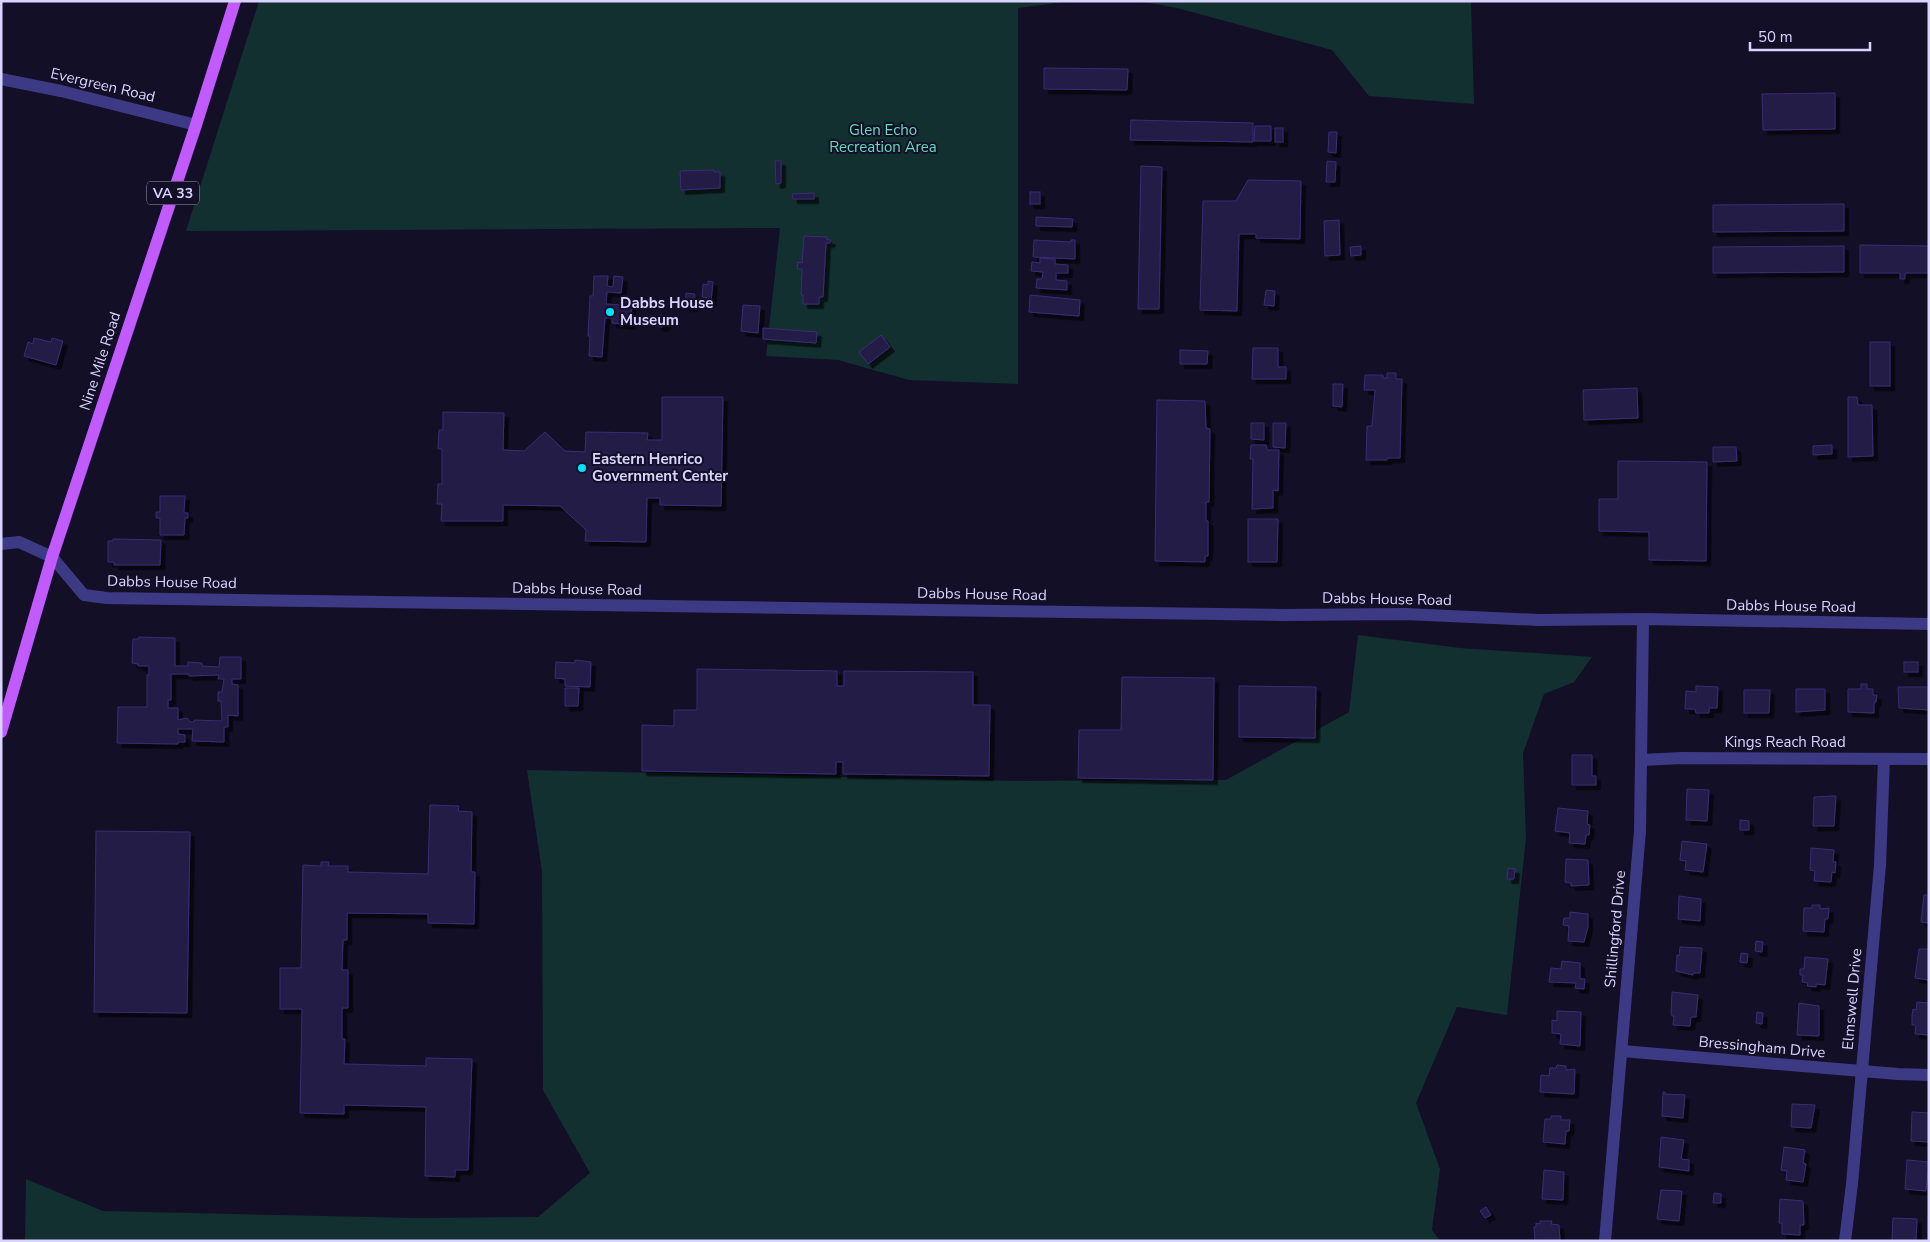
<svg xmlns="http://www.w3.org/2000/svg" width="1930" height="1242" font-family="'Nunito Sans',sans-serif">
	<defs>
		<filter id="shadow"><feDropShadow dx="4.5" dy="4.5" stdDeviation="0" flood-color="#0009"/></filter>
	</defs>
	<rect width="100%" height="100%" fill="#130f26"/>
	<g fill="#12302f">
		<path d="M259,1h813l-54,7v376l-109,-4 -71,-20 -72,-4 14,-128 -594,3z"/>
		<path d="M1138,1h333l3,103 -105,-8 -37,-46 -155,-42z"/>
		<path d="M1358,635l102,13 132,9 -18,25 -30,12 -21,59 3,85 -19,177 -50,-8 -41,96 24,66 -8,61 8,11h-1415l1,-62 77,32 313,7 122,-1 52,-44 -47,-83 -1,-218 -15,-102 495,11 204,-1 123,-68z"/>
	</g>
	<g fill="#241b47" stroke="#3b2d73" fill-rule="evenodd" filter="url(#shadow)">
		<path d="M1044,68l84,1 -1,21 -83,-1z"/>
		<path d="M1835,93v36l-72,1 -1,-36z"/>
		<path d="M1131,120l122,3v19l-123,-2z"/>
		<path d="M1255,126h16v15h-17z"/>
		<rect x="1275" y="128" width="8" height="14"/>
		<path d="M1329,132h8l-1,21 -8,-1z"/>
		<path d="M775,161h6v22l-5,1z"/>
		<path d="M1327,161l9,1 -1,20h-9z"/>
		<path d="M1141,166l21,1 -3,142h-21z"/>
		<path d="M714,170v2h6v16l-39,2 -1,-19z"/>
		<path d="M1248,180l53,1 -1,58 -44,-1v-4h-17l-2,77 -37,-1 3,-109h33z"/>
		<rect x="1030" y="192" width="10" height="12"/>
		<path d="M814,193v6h-21l-1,-5z"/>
		<path d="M1844,204v27l-131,1v-27z"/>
		<path d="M1036,217l37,2 -1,8 -36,-1z"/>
		<path d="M1339,220l1,35 -15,1 -1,-35z"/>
		<path d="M804,236l23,1v3h4l-1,3h-4l-3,54h-4v7h-16v-9h-2l1,-26h-5l1,-7 4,1z"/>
		<path d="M1034,240l37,2v-2h4v19l-42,-2z"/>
		<path d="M1860,245l69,1v27h-24v6h-5v-6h-40z"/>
		<path d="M1361,246v9l-10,1 -1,-9z"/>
		<path d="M1844,246v26l-131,1v-26z"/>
		<path d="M1040,258l15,1v5l13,1v8h-12v7l11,1v9l-31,-2 1,-9h5l1,-7 -12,-1 1,-9 8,1z"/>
		<path d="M594,276h14l-1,10 6,1 1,-11 9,1 -2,16 -14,-1 -1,12 15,1v-5l11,1 -1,24 -19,-2v-5h-7l-3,39 -13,-1 1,-20h-2l2,-40h3z"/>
		<path d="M708,281l5,1 -2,20h-4v-4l-5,-1 1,-13 5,1z"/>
		<path d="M1266,290l9,1 -1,15 -10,-1z"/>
		<path d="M686,293l9,1 -2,13h-8z"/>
		<path d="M1030,295l50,5 -1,16 -50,-4z"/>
		<path d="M743,305l17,1 -2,27 -17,-2z"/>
		<circle cx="661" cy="321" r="6"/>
		<path d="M763,328l54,4 -1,11 -53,-4z"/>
		<path d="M881,335l9,12 -22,17 -9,-12z"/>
		<path d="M34,338l17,4 1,-4 11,3 -7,24 -32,-9 4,-14 5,2z"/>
		<rect x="1870" y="342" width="20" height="44"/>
		<path d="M1253,348h25v19h8v12h-34z"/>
		<path d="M1180,350l28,1 -1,13h-27z"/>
		<path d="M1387,373h9v6h6l-2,79h-12l-1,2h-21l1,-34h5l3,-36h-11l1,-15h18v3h4z"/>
		<path d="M1333,384h10l-1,23 -9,-1z"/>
		<path d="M1637,388l1,30 -54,2 -1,-30z"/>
		<path d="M662,397h61l-2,109 -61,-1v-7h-13l-1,44 -61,-1 1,-11 -26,-24 -57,-1v16h-62l1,-17h-5l1,-20h4v-35h-4l1,-19h4v-18l61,1 -1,37 21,1 21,-19 20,19 20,1 1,-20 62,1 -1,7h15z"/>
		<path d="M1848,397h9l1,8h14l1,51 -25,1z"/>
		<path d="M1157,400l48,1 1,27 4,1 -1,73h-3v19h2v35h-3v6l-50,-1z"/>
		<path d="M1251,423h13v17l-13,-1z"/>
		<path d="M1273,423h13l-1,25 -12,-1z"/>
		<path d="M1251,445h15l1,5h12l-1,41 -5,-1v18l-21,1 1,-50h-3z"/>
		<path d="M1832,445v9l-19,1v-9z"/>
		<path d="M1713,447h23l1,14 -24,1z"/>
		<path d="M1618,461l89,1 -1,99 -57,-1v-28l-50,-1v-32h19z"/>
		<path d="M160,496h25l-1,17h4v5h-3l-1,17h-24v-17h-4v-6h4z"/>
		<path d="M1248,519h30l-1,43h-29z"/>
		<path d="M113,539l48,1 -1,25h-46v-3h-6v-21h5z"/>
		<path d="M139,637l36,1v28h13v-4l14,1v3l17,1 1,-10h21v22h-9v5l6,1v31l-10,-1v12h-4v15l-32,-1 1,-12h-15v5l7,1v7h-7v2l-61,-1 1,-36h29v-32h2v-9h-11v-2l-6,-1 1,-24h6zM171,674h17l1,2 30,-1 -1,4h6l-2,13h-4v9h3l1,20 -28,-1v2h-4l-3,-4 -9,2v-12h-10v-8h3z"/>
		<path d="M575,660l16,2 -1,25 -25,-1v-7l-10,-1 1,-16 19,1z"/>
		<rect x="1904" y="662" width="14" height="10"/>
		<path d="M697,669l140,2v15h7v-15l129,1v33h17l-1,71 -146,-2v-12h-7v12l-194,-3v-46l32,1v-16h23z"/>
		<path d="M1122,677l92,1 -1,102 -135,-2 1,-48h42z"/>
		<path d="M1861,684h6v5h6v6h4l-1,7h-2v11l-26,-1v-23h13z"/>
		<path d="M1239,686l77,1 -1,51 -76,-1z"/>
		<path d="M1696,686l22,1 -1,21h-8v5h-13l-1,-4h-10l1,-18 10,1z"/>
		<path d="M1898,687h31v23l-30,-2z"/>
		<path d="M565,688h14l-1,18h-13z"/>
		<path d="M1796,689h29v21l-29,2z"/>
		<path d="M1744,690h26l-1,23h-25z"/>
		<path d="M1572,755h20v21h4v9h-24z"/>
		<path d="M1687,789l22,1 -2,31 -21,-1z"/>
		<path d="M1832,796h4l-2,30h-21l1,-29z"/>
		<path d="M430,805l29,1 -1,5 14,1 -1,60h4l-1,52 -46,-1v-9l-81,-1v27h-4l-1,30h6v38h-6v31h3l-1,25 82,2v-8l46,1 -4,111h-13v7l-30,-1 1,-69 -82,-2v9l-44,-1 2,-104h-22v-41h21l2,-103 18,1v-4h8l-1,4h20v6l80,2z"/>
		<path d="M1558,808l30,3 -1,13 3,1 -1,10h-3l-1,9 -16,-1 1,-10 -15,-2z"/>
		<path d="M1740,820l9,1v9h-9z"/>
		<path d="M96,831l94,1 -3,181 -93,-1z"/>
		<path d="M1682,841l25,3 -4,28 -18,-2 1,-9 -6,-1z"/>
		<path d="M1811,848l23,2 -1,12h3l-1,11 -3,-1 -1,10 -17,-1 1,-10 -5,-1z"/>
		<path d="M1566,859l22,1 1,25 -18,1v-3l-6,-1z"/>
		<path d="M1508,868l7,1 -1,10h-7z"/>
		<path d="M1924,895h5v28l-8,-1z"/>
		<path d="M1679,896l22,3 -1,22 -22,-2z"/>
		<path d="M1812,905h8v4l9,-1 -1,11h-3l-1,13 -21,-1 1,-23h8z"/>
		<path d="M1570,912l18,2v13l-4,15 -16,-1 1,-15 -6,-1 1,-7h6z"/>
		<path d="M1756,941l7,1 -1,10 -7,-1z"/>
		<path d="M1680,947l22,1 -2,25h-7v2l-17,-4 1,-16 2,1z"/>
		<path d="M1919,949h10v31l-14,-2z"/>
		<path d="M1741,953l7,1 -1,9 -7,-1z"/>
		<path d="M1805,957l23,2 -3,26 -9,-1v3l-9,-1 1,-3 -6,-1 1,-7h-3v-6h4z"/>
		<path d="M1562,961l18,2v16h5l-1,10 -9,-1 1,-5 -27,-1 2,-14 10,1z"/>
		<path d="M1672,992l26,3 -2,22h-5l-1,9 -17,-1 1,-9h-2l-1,-3z"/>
		<path d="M1917,1002l12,1v32l-14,-1 1,-9h-4v-9l1,-7 3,1z"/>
		<path d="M1799,1003l20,3v30l-22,-1z"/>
		<path d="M1557,1011l24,1 -1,34 -20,-2 1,-10 -9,-1v-13l5,1z"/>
		<path d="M1757,1012l6,1 -1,11 -6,-1z"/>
		<path d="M1557,1065l9,1v4l9,-1 -1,25 -34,-2 1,-17 8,1 1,-8h6z"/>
		<path d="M1663,1092h2v2l20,1 -2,23 -21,-2z"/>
		<path d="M1792,1104l23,1 -4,23 -20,-1z"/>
		<path d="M1912,1112l17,1v29l-18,-1z"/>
		<path d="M1551,1116h10v4h9l-1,11h-3l-1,13 -22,-2 2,-23h6z"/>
		<path d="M1661,1137l23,3 -3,19 8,1v11l-30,-4z"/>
		<path d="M1784,1147l21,3 -2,13 3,1 -3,18 -17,-2 1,-9 -6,-1z"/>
		<path d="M1907,1160l22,2 -3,29 -21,-2z"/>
		<path d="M1544,1170l20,2 -1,28 -21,-1z"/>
		<path d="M1661,1190l21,1 -3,30 -22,-2z"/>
		<path d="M1714,1193l7,1v9h-8z"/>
		<path d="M1780,1199l23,2 1,24h-4v10l-18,-1v-11h-3z"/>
		<path d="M1486,1207l5,8 -6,3 -5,-7z"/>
		<path d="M1893,1218l24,1 -1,22h-24z"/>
		<path d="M1540,1221h12l-1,3 8,1 1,15 -25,1 -1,-14h2v-4l4,1z"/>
	</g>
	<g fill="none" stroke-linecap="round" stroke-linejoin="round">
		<g stroke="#3d3a85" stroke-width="12">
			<path d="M1,79l60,12 135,34"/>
			<path d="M1,544l18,-2 33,15 32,38 23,3 1175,17 123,-1 133,6 105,-1 286,5"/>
			<path d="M1641,760l41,-2 247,1"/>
			<path d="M1622,1051l276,23 31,1"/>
			<path d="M1605,1241l35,-410 3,-212"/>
			<path d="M1845,1241l7,-57 28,-319 4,-106"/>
		</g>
		<path stroke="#c25bff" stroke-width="12" d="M1,732l51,-175 144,-432 39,-124"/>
	</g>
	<g fill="#00e5ff" stroke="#130f26" stroke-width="2">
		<circle cx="610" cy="312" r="5"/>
		<circle cx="582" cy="468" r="5"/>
	</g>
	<g text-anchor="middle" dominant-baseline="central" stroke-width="4" stroke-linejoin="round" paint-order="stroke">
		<rect fill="#130f26" stroke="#9e99be" stroke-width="1" x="147" y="181.5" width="52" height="23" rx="4"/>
		<g font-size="14" font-weight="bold" fill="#d9d4ff">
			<text x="173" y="193">VA 33</text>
		</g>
		<g font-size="15" fill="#d9d4ff" stroke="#130f26">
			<text transform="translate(103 85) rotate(13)">Evergreen Road</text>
			<text transform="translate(100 361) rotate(-72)">Nine Mile Road</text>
			<text transform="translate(172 582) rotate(1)">Dabbs House Road</text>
			<text transform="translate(577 589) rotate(1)">Dabbs House Road</text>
			<text transform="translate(982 594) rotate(1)">Dabbs House Road</text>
			<text transform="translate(1387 599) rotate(1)">Dabbs House Road</text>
			<text transform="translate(1791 606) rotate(1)">Dabbs House Road</text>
			<text x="1785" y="742">Kings Reach Road</text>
			<text transform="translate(1615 929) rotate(-85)">Shillingford Drive</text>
			<text transform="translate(1852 999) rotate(-85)">Elmswell Drive</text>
			<text transform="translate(1762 1047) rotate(5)">Bressingham Drive</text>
		</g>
		<g font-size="15" fill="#5fe0c0" stroke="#130f26">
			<text x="883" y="130">Glen Echo<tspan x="883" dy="17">Recreation Area</tspan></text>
		</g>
		<g font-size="15" font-weight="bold" fill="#d9d4ff" stroke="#130f26" text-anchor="start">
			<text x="620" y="303">Dabbs House<tspan x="620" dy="17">Museum</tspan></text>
			<text x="592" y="459">Eastern Henrico<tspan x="592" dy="17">Government Center</tspan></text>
		</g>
	</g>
	<rect width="1930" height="1242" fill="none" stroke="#d9d4ff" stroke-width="5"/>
	<path d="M1750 42v8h120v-8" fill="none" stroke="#d9d4ff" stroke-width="2.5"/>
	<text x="1758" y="42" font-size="15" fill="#d9d4ff" stroke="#130f26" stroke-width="4" paint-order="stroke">50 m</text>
</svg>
